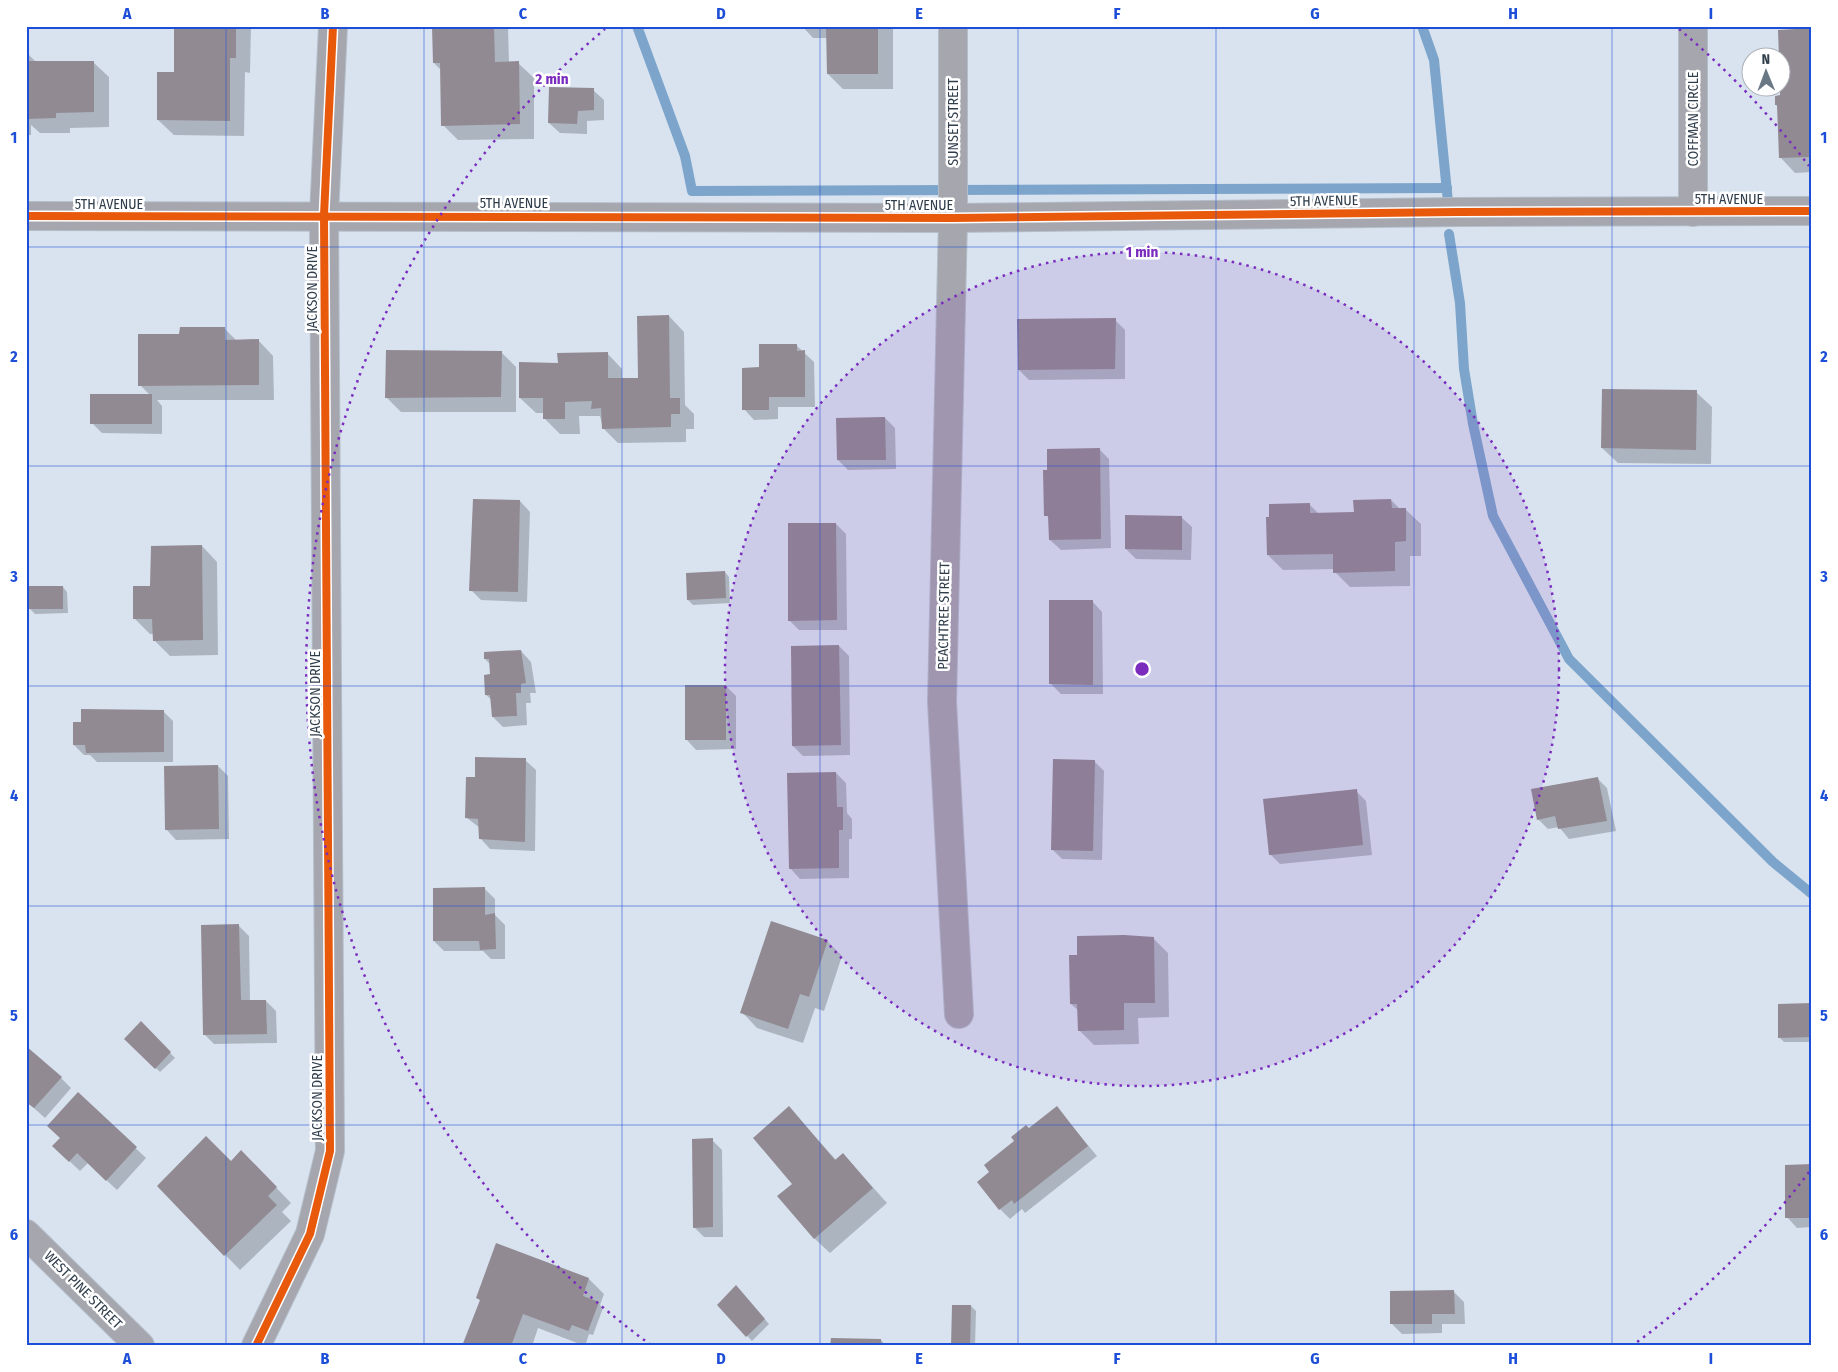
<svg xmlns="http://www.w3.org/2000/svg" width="1838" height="1372" font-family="'Fira Sans Condensed',sans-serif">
	<rect width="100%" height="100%" fill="#d8e3ef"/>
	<g fill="#0003">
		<path d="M176,26h75l-1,47 -5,-1 -1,64 -70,-1 -16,-15 17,-47z"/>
		<path d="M434,26h74l1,37h9l16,15v61l-76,1 -15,-15 -2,-55 -7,-7z"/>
		<path d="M802,26h91v63h-50l-15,-15v-36h-15z"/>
		<path d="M1812,30v142l-17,1 -15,-16 -1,-49 -3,-3z"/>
		<path d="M26,52l10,10h57l16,15v50l-39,1v5h-30l-9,-8v10h-5z"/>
		<path d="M593,90l11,10v20l-17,1v13l-27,-1 -11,-10z"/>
		<path d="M669,316l15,16 1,73 9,9v15h-8v13l-68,1 -15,-15 -3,-12h-21l1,18h-20l-15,-15 -1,-6h-8l-16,-15 39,-34 48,-11 15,16v10h17z"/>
		<path d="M1115,320l10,10v49l-96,1 -10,-10z"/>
		<path d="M224,328l13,13 21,-1 15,16 1,44h-117l5,6v28l-60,-1 -10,-10 58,-28 -10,-10 41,-50z"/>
		<path d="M796,345l18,17 1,45h-37v12l-24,1 -10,-11 16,-40z"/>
		<path d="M501,352l15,15v45h-115l-15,-15z"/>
		<path d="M1696,392l16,15 -1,57 -93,-1 -16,-15z"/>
		<path d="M885,418l10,10 1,41 -48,1 -10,-10z"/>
		<path d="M1099,449l10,10 2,89 -50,2 -11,-10v-21l-4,-4z"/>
		<path d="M1391,500l9,9h5l16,15v32h-11v30l-60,1 -15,-15v-3l-52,1 -15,-15 41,-51 10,10 36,-1z"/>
		<path d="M520,501l10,11 -3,90 -46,-2 -10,-10z"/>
		<path d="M1181,517l11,10 -1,33 -55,-1 -10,-10z"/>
		<path d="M836,524l10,10 1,96h-48l-10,-10z"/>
		<path d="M202,546l15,16 1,93 -48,1 -16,-16v-6h-4l-15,-15 17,-32z"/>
		<path d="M725,572l4,5 1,26 -37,2 -5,-5z"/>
		<path d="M63,587l4,5 1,21 -33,1 -5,-5z"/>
		<path d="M1092,601l10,11 1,82h-42l-10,-10z"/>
		<path d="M839,646l10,10 1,99 -47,1 -10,-10z"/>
		<path d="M521,651l10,11 5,31h-6l1,10h-5l1,22 -24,2 -10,-10 -1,-17 -6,-5 6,-20 -1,-10 -6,-6z"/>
		<path d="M726,686l10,10v53l-40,1 -10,-11z"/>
		<path d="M163,711l10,10v41h-76l-7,-7h-6l-10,-10 8,-22z"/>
		<path d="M525,760l11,10 -1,81 -45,-2 -10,-11v-10l-13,-10 9,-40z"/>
		<path d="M1094,761l10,10 -2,89 -40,-1 -10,-10z"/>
		<path d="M218,766l10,10 1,63 -53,1 -10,-11z"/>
		<path d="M836,773l10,10 1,30 5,6v20h-3v39l-49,1 -10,-11z"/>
		<path d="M1597,778l10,10 9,43 -47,8 -10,-12 -11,2 -10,-10z"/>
		<path d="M1356,791l10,10 6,54 -92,9 -10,-10z"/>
		<path d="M485,889l10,10v16l10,10v34h-14l-8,-8h-39l-10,-10z"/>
		<path d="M238,925l11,11 1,65h16l10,10 1,32 -63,1 -10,-10z"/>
		<path d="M1153,938l15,15 1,64 -31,1 1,26 -45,1 -15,-15v-19l-8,-7z"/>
		<path d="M827,941l15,15 -18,55 -9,-3 -12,35 -46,-15 -15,-16z"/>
		<path d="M1812,1005v37h-28l-4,-4z"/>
		<path d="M141,1023l34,35 -15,14 -34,-33z"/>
		<path d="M61,1078l10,10 -26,30 -19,-17z"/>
		<path d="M78,1094l68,64 -29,32 -29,-27 -8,8 -16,-15 -3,-18z"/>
		<path d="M789,1108l47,52 7,-6 44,49 -57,50 -16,-15 -20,-54z"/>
		<path d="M1057,1108l40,48 -72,57 -3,-4 -12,10 -10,-10 -9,-37 25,-31z"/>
		<path d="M712,1140l10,10 1,87h-19l-10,-10z"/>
		<path d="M231,1162l25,5 35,36 -9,9 9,9 -51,49 -82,-84z"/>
		<path d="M1812,1165v62l-15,1 -10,-11z"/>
		<path d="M496,1245l93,34 15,15 -4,11 3,3 -10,27 -4,-1 -4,12 -47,-18 -6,18h-68l17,-45 -4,-4z"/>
		<path d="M741,1292l28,32 -17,17 -33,-36z"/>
		<path d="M1454,1292l10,10 1,22h-23v9l-40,1 -10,-10z"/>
		<path d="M971,1306l5,5 -1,35h-22z"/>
		<path d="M881,1340l5,6h-54z"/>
	</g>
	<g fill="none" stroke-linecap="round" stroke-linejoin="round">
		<g stroke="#7da5cb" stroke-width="10">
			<path d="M637,26l48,130 7,35 755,-3"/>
			<path d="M1422,26l12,34 14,142"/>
			<path d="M1449,234l11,69 4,66 9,55 20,92 76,143 204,203 39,32"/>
		</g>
	</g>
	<g fill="#928a93">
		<path d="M174,26h62v32h-6v63l-73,-1v-48h17z"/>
		<path d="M432,26h62l1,36 24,-1 1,63 -79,2 -1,-63h-7z"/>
		<path d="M826,26h52v48h-51z"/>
		<path d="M1812,28v129l-33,1 -2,-53h-2v-9l5,-1v-7l-2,-58z"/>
		<path d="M26,61h68v51l-38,1v5l-30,1z"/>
		<path d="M549,87l45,1v22l-16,1 -1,13 -29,-1z"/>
		<path d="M669,315l1,83h10v16h-9v13l-69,2 -1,-21 -10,1 1,-8 -27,1v17h-22v-21h-24v-36l39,1 -1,-10 51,-1v26h30l-1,-62z"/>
		<path d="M1116,318l-1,51 -97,1 -1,-51z"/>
		<path d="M180,327h45v13l34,-1v46l-121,1v-52h41z"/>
		<path d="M759,344h38v7l8,-1v47h-36v13h-27v-42l17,-1z"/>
		<path d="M386,350l116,1 -1,46 -116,1z"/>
		<path d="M1602,389l95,1 -1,60 -95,-2z"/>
		<rect x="90" y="394" width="62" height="30"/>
		<path d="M885,417l1,43h-49l-1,-42z"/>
		<path d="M1100,448l1,91 -52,1 -1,-24h-4l-1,-46h4v-21z"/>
		<path d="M473,499l47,1 -2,92 -49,-1z"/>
		<path d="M1391,499l1,9h14v33l-11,1v29l-62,2v-19l-66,1 -1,-38h3v-13l41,-1v10l44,-1 -1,-12z"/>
		<path d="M1125,515l57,1v34l-57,-1z"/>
		<path d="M788,523h48l1,97 -49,1z"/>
		<path d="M202,545l1,95 -50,1 -1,-22h-19v-33h17l1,-40z"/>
		<path d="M725,571l1,27 -39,2 -1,-27z"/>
		<rect x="29" y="586" width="34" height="23"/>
		<path d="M1049,600h44v85l-44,-1z"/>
		<path d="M839,645l2,100 -49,1 -1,-100z"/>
		<path d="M521,650l5,33 -5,1v9h-5l1,23 -25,1 -2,-22h-5l-1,-20 6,-1 -1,-15h-5v-7z"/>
		<rect x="685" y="685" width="41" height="55"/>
		<path d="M81,709l83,1v42l-78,1 -1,-8h-12v-23h8z"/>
		<path d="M475,757l51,1 -1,84 -46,-3 -1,-20 -13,-1 1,-41h9z"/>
		<path d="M1053,759l42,1 -2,91 -42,-1z"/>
		<path d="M218,765l1,64 -54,1 -1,-64z"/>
		<path d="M836,772l1,35h6v23h-4v38l-50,1 -2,-96z"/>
		<path d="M1598,777l9,44 -49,8 -3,-13 -18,4 -6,-31z"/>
		<path d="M1357,789l6,56 -94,10 -6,-56z"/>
		<path d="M485,887v28l10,-2 1,36 -16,1 -1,-9h-46v-53z"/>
		<path d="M771,921l57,19 -19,57 -9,-3 -12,35 -48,-16z"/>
		<path d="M239,924l2,76h25l1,34 -64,1 -2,-110z"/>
		<path d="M1124,935l30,2 1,66h-31v27l-46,1 -1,-27h-7l-1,-49h8v-19z"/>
		<path d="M1812,1003v34l-34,1v-34z"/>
		<path d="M141,1021l30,31 -16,17 -31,-30z"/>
		<path d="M26,1046l36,31 -28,31 -8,-6z"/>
		<path d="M78,1092l59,55 -31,34 -29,-28 -8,9 -17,-16 8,-8 -13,-12z"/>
		<path d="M789,1106l46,54 8,-7 30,35 -59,51 -37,-43 15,-12 -39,-46z"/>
		<path d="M1057,1106l31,40 -74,58 -2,-4 -13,10 -22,-28 12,-10 -5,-7 30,-24 -3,-4 15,-12 3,3z"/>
		<path d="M206,1136l25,25 10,-11 36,37 -9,9 9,9 -53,51 -67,-70z"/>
		<path d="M713,1138v89l-20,1 -1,-89z"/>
		<path d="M1812,1164v54h-27v-53z"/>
		<path d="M496,1243l93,35 -6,18 16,6 -11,29 -16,-6 -3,6 -46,-17 -12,32h-49l18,-46 -4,-2z"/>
		<path d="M736,1285l29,34 -19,18 -29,-32z"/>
		<path d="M1454,1290l1,24h-23v10h-42v-33z"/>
		<path d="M952,1305h19l-1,41h-19z"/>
		<path d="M831,1338l50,1v7h-51z"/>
	</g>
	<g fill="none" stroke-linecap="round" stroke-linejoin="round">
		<g stroke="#b4bec9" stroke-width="30">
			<g id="minor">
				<path d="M953,26v192l-11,484 17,312"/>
				<path d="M1693,212v-186"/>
				<path d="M26,1234l114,112"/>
				<path d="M256,1346l54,-112 20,-83 -6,-936 9,-189"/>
			</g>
		</g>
		<g stroke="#b4bec9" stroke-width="30">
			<path id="tertiary" d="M26,216l927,2 505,-6 354,-1"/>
		</g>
		<use href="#minor" stroke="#a5a6ae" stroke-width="28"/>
		<use href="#tertiary" stroke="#a5a6ae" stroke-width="28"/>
		<g stroke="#fff" stroke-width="11">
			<g id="cycleway">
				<path d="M26,216l927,2 505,-6 354,-1"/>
				<path d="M256,1346l54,-112 20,-83 -6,-936 9,-189"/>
			</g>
		</g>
		<use href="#cycleway" stroke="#e8590c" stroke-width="8"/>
	</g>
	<path fill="none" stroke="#1d4ed8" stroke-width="1" stroke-opacity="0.55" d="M226,26v1320M424,26v1320M622,26v1320M820,26v1320M1018,26v1320M1216,26v1320M1414,26v1320M1612,26v1320M26,247h1786M26,466h1786M26,686h1786M26,906h1786M26,1125h1786"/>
	<circle cx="1142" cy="669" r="417" fill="#7b2cbf" fill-opacity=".12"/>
	<g fill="none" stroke="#7b2cbf" stroke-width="2.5" stroke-dasharray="2.5 5">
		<circle cx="1142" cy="669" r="417"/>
		<path d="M1809 1172A835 835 0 0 1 1633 1345M651 1345A835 835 0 0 1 605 29M1679 29A835 835 0 0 1 1809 166"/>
	</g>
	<g text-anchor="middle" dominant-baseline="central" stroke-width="5" stroke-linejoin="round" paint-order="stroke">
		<g font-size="14" fill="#2f3d4b" stroke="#fff">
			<text transform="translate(1693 119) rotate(-90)">COFFMAN CIRCLE</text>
			<text transform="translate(953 122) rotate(-90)">SUNSET STREET</text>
			<text x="1729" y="199">5TH AVENUE</text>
			<text transform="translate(1324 201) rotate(-1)">5TH AVENUE</text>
			<text x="514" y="203">5TH AVENUE</text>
			<text x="109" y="204">5TH AVENUE</text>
			<text x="919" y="205">5TH AVENUE</text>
			<text transform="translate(312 289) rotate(-90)">JACKSON DRIVE</text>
			<text transform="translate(944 616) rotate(-89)">PEACHTREE STREET</text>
			<text transform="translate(315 694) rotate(-90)">JACKSON DRIVE</text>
			<text transform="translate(317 1098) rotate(-90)">JACKSON DRIVE</text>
			<text transform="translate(83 1290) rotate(45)">WEST PINE STREET</text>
		</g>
	</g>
	<circle cx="1142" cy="669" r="8" fill="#7b2cbf" stroke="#fff" stroke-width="2.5"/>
	<g font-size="15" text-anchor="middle" font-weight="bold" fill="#7b2cbf" stroke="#fff" stroke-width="5" stroke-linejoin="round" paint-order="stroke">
		<text x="552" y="84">2 min</text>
		<text x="1142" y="257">1 min</text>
	</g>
	<rect width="1838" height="1372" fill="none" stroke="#ffffff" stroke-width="55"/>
	<g transform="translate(1766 72) rotate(359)"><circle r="24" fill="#ffffff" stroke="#acb1b7"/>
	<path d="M0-4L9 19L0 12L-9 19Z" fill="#6a7784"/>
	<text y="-8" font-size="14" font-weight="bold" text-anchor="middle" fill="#2f3d4b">N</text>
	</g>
	<rect x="28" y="28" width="1782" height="1316" fill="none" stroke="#1d4ed8" stroke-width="2"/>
	<g font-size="16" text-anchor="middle" font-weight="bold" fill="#1d4ed8">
		<text x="127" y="19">A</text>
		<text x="325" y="19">B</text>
		<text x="523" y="19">C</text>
		<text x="721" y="19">D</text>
		<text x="919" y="19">E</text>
		<text x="1117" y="19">F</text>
		<text x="1315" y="19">G</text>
		<text x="1513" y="19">H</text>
		<text x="1711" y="19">I</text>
		<text x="14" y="143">1</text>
		<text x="1824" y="143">1</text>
		<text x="14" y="362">2</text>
		<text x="1824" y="362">2</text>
		<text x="14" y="582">3</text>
		<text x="1824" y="582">3</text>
		<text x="14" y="801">4</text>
		<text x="1824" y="801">4</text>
		<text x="14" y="1021">5</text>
		<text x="1824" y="1021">5</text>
		<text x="14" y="1240">6</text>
		<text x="1824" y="1240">6</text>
		<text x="127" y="1364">A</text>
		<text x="325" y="1364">B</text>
		<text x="523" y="1364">C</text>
		<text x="721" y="1364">D</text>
		<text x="919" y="1364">E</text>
		<text x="1117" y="1364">F</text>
		<text x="1315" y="1364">G</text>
		<text x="1513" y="1364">H</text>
		<text x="1711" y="1364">I</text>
	</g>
</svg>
